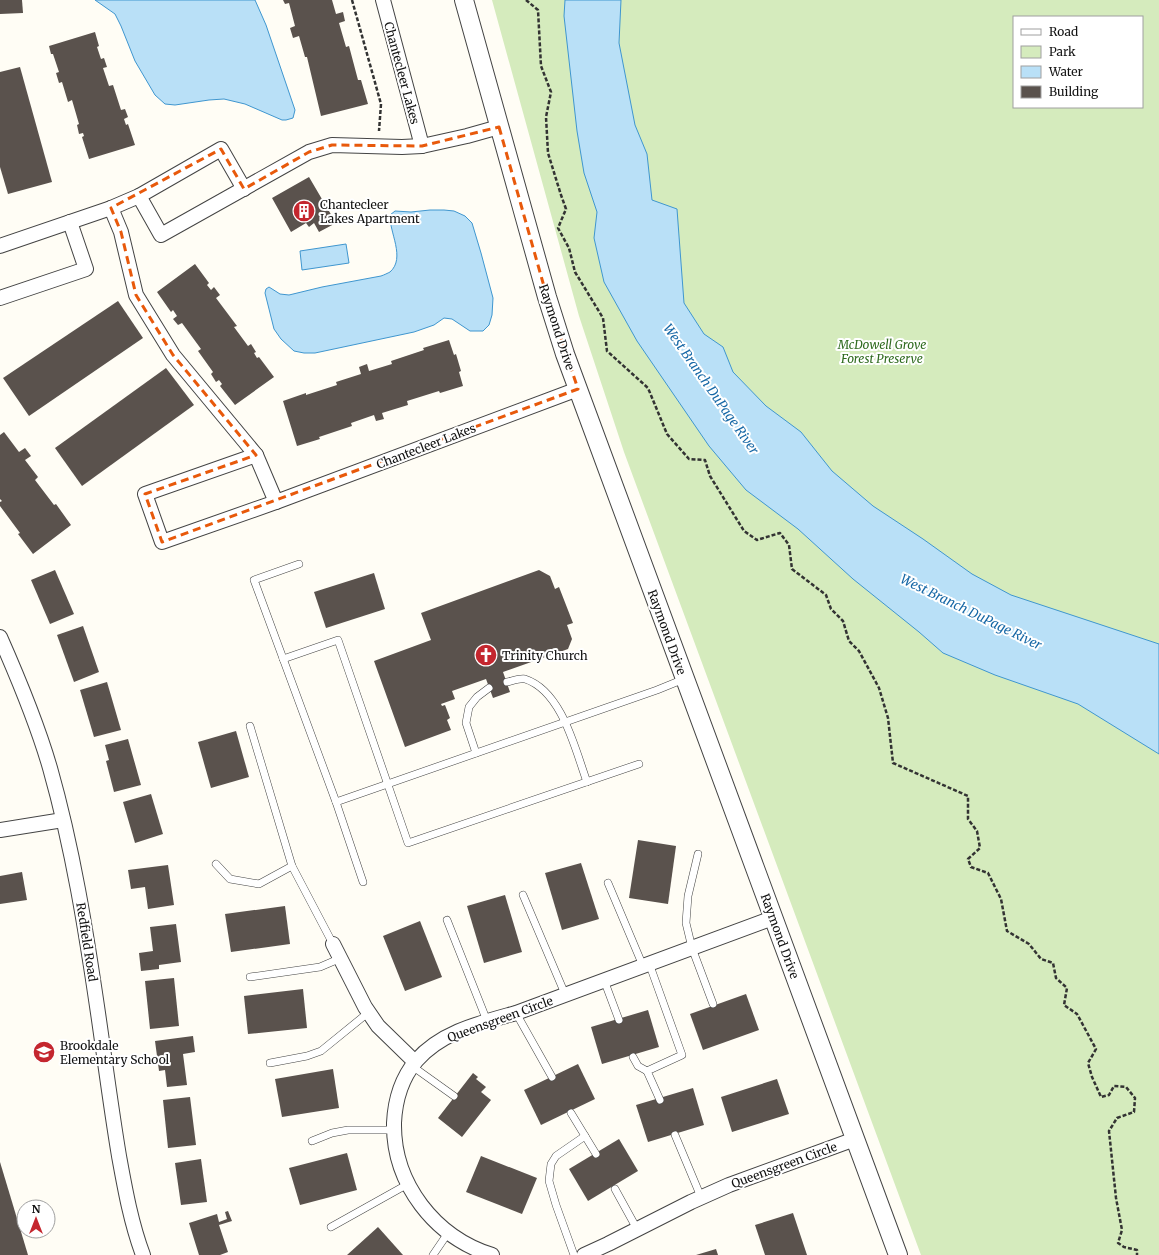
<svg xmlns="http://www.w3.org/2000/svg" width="1159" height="1255" font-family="Merriweather,serif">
	<rect width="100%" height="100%" fill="#fffdf5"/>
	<path fill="#d5ebbd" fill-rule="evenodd" d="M492,0h667v1255h-238l-297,-803 -45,-136zM1014,17h128v90h-128z"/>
	<g fill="#b9e0f7" stroke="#3f96cf">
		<path d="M95,0h160l11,25 29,85 -2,8 -7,2h-4l-37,-16 -21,-5 -15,1 -34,5 -10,-1 -10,-9 -20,-34 -14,-35 -6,-12z"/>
		<path d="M565,0h56l-2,43 16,82 12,29 5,46 25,9 7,94 20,31 19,13 10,25 33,34 35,26 31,39 41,35 50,33 49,35 39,21 148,49v110l-81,-50 -83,-29 -52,-22 -24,-21 -66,-53 -55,-50 -52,-39 -37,-44 -72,-105 -33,-59 -10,-44 3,-26 -13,-39 -7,-42 -13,-115z"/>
		<path d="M430,210h14l10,1 11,5 7,7 9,30 12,45 -1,17 -3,10 -6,6h-13l-18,-12 -8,-1 -10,7 -20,7 -99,21h-11l-10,-2 -13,-12 -7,-10 -9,-36 1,-4 3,-2 11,7 9,1 33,-8 59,-11c3,-1 7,-3 9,-4 16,-14 -1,-40 0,-57l5,-4 16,1z"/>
		<path d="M346,244l3,19 -47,7 -2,-19z"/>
	</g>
	<g fill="#5a524d">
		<path d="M0,0h22l1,13 -23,1z"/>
		<path d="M283,0h49l4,14 7,-2 2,9 -6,2 7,24 3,-1 9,34h3l7,24 -47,12 -14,-59h-2l-6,-21 -6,2 -3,-10 5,-2 -6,-23 -4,1z"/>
		<path d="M95,32l4,14 -2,1 4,12 3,-1 3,9 -4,1 6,18 4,-1 8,25 4,-1 3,8 -4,2 2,6 2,-1 7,21 -46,14 -7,-22 2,-1 -1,-3 -4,1 -2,-9 2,-1 -7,-24 -4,2 -6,-20 -3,1 -3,-10 3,-1 -6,-18h-2l-2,-8z"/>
		<path d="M20,67l32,115 -44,12 -8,-27v-95z"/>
		<path d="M309,177l27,46 -17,9 -5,-9 -5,4 -3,-4 -15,9 -19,-34z"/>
		<path d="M195,264l14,19 -2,2 4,5 3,-3 6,8 -4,3 21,28 -3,1 14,19 3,-2 5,8 -2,1 3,5 2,-1 15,20 -39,28 -15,-19 2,-2 -3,-4 -3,2 -5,-8 2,-2 -15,-21 3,-2 -19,-26 -4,2 -5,-6 4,-3 -4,-6 -2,2 -14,-20z"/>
		<path d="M118,301l25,37 -114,78 -26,-38z"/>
		<path d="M449,340l5,15 2,-1 5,17 -2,1 4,14 -23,7 -1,-2 -32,10 1,4 -26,8 2,6 -8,2 -2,-6 -23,8 1,3 -33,11 1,2 -23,7 -14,-45 23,-8v2l31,-10 -1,-3 25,-8 -2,-7 8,-3 2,7 23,-7 -1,-3 33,-11 -1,-2z"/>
		<path d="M166,368l28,37 -112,81 -27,-38z"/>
		<path d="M4,432l15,20 6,-4 6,8 -6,4 13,17 -3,3 19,25 2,-1 15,21 -38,29 -15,-20 2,-1 -20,-27v-4l2,-1 -2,-2v-64z"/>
		<path d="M55,570l19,44 -24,10 -19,-44z"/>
		<path d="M539,570l11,6 5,13 4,-2 14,36 -6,2 5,14 -4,10 -65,23 7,20 -17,6 -7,-19 -34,12 3,8 -14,5 1,2 3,-1 5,13 -3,2 4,10 -46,17 -31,-86 57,-21 -10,-27z"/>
		<path d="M374,573l11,36 -59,19 -12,-36z"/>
		<path d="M83,626l16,46 -25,10 -17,-47z"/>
		<path d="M107,682l14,48 -27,7 -14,-47z"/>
		<path d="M236,731l13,46 -38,11 -13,-46z"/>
		<path d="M128,739l13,46 -27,7 -8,-31 3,-1 -4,-15z"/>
		<path d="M151,794l12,40 -28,9 -12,-41z"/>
		<path d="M638,840l38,6 -8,58 -39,-6z"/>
		<path d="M581,863l18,56 -37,11 -17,-57z"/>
		<path d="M168,865l6,40 -26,4 -3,-22 -14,2 -3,-19z"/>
		<path d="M22,872l5,28 -27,4v-28z"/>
		<path d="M505,895l17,57 -38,11 -17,-57z"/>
		<path d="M285,906l5,38 -59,8 -6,-38z"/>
		<path d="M420,921l22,56 -37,14 -22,-55z"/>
		<path d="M176,924l5,38 -22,3v4l-18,2 -2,-18 14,-2 -3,-24z"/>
		<path d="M174,978l5,48 -29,3 -5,-48z"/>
		<path d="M303,989l4,39 -59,6 -4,-38z"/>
		<path d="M746,994l13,36 -56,20 -13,-36z"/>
		<path d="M648,1010l11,37 -57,17 -11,-37z"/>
		<path d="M193,1036l2,16 -12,2 4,31 -20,2 -2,-17 -6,1 -4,-30z"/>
		<path d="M578,1064l17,35 -54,26 -17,-35z"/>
		<path d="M333,1069l6,39 -57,9 -7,-38z"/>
		<path d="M473,1073l5,4 -2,2 10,8 -5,5 10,8 -29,37 -24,-19z"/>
		<path d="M777,1079l12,35 -57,18 -11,-35z"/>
		<path d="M693,1088l11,37 -56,17 -12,-37z"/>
		<path d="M190,1097l6,48 -28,3 -5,-48z"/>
		<path d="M619,1139l19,32 -50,30 -19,-32z"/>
		<path d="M347,1153l10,37 -57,15 -11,-37z"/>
		<path d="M481,1156l56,22 -15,36 -56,-22z"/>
		<path d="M201,1159l6,43 -26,3 -6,-42z"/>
		<path d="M0,1162l28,93h-28z"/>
		<path d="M228,1211l4,10 -13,4 9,27 -8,3h-21l-10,-32 28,-9 2,8 8,-3 -2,-7z"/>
		<path d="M793,1213l14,42h-42l-10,-30z"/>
		<path d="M378,1227l25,28h-56z"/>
		<path d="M716,1249l2,6h-22z"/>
	</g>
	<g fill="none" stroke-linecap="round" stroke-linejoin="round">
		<g stroke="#444" stroke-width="8">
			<g id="service">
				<path d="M299,564l-45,16 82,222 27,80"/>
				<path d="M283,659l55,-19 70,203 231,-79"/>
				<path d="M507,682c5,-1 13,-4 18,-3 37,12 50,70 62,103"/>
				<path d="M250,726l42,140 41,78"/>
				<path d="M476,753l-10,-30 3,-16 8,-10 12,-9"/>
				<path d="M336,802l321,-112 27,-11"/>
				<path d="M698,854l-10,42 -2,27 6,25 21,56"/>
				<path d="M216,864l14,15 29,5 33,-18"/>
				<path d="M608,883l35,83"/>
				<path d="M523,895l42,99"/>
				<path d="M447,920l40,101"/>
				<path d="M649,963l33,92 -35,16 13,29"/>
				<path d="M250,977l70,-10 21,-9"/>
				<path d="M604,980l15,40"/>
				<path d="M516,1013l36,64"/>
				<path d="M633,1057l5,9 9,5"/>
				<path d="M270,1063l37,-7 14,-5 48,-39"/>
				<path d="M412,1066l42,30"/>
				<path d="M571,1113l25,41"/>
				<path d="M675,1135l26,62"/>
				<path d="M312,1141l20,-8 16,-3h46"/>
				<path d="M615,1189l22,40"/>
				<path d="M331,1227l77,-43"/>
				<path d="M433,1255l15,-22"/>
				<path d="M574,1255l-18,-50 -7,-24 2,-17 5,-8 29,-20"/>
			</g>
		</g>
		<g stroke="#444" stroke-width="16">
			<g id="minor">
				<path d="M383,0l39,146"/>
				<path d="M139,196l22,39 148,-83 23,-7 70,2 20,-1 45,-10 32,-9"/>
				<path d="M111,208l10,24 15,63 37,60 83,100 20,47 302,-113"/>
				<path d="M0,246l111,-38 28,-12 82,-47 23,40"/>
				<path d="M0,298l86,-29 -16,-47"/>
				<path d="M256,455l-111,39 17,48 114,-40"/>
				<path d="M0,637c19,43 37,86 50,131 23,81 36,163 48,245 7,48 13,95 21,143 6,33 12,67 24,99"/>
				<path d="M0,830l63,-10"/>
				<path d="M333,944l32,63 13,19 37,36"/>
				<path d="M492,1255c-57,-18 -99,-71 -98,-132 1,-22 7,-44 22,-62 25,-29 64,-38 100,-48l257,-95"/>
				<path d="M584,1255l24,-11 83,-42 38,-17 126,-46"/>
			</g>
		</g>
		<g stroke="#444" stroke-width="20">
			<path id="tertiary" d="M464,0l83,297 18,57 333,901"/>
		</g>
		<g stroke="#333" stroke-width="2.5" stroke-dasharray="4 2" stroke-linecap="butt">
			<path d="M352,0l29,104 -2,27"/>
			<path d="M526,0l12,10 3,56 10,26 -5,25 2,36 13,42 5,14 -8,19 11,20 6,24 28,46 4,33 41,37 19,46 22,25 16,1 5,16 34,55 13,9 23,-7 9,12 3,24 34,26 5,14 12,12 6,20 10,10 20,37 9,30 5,45 75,33v23l9,12 3,17 -12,11 3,8 17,6 13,26 6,32 22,13 12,15 12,4 3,15 11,10 -3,17 13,9 19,35 -8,14 4,14 9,20 8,-2 5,-9 12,1 9,11 -1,14 -17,6 -8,13 7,67 6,32 -4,13 6,4 13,3v5"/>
		</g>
		<use href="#service" stroke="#fff" stroke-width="7"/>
		<use href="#minor" stroke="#fff" stroke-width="14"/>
		<use href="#tertiary" stroke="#fff" stroke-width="18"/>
	</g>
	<path fill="none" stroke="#e8590c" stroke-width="3" stroke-dasharray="8 5" stroke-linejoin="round" d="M499,127l48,170 31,92 -416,153 -17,-48 111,-39 -83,-100 -37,-60 -15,-63 -10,-24 110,-59 23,40 65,-37 23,-7 90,1z"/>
	<defs>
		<g id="building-disc" transform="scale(1.15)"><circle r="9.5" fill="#c4262e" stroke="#fff"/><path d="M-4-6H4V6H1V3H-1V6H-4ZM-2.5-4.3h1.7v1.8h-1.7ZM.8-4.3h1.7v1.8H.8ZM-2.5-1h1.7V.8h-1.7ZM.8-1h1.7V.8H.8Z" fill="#fff"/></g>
		<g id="church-disc" transform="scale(1.15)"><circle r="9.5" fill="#c4262e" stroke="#fff"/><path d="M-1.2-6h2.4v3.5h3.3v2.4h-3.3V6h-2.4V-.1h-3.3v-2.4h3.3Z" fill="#fff"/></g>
		<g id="school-disc" transform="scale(1.15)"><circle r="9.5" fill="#c4262e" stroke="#fff"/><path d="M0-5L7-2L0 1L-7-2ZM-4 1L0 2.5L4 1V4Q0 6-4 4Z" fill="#fff"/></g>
	</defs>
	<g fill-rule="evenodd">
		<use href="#building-disc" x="304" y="211"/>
		<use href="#church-disc" x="486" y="655"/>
		<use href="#school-disc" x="44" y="1052"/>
	</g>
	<g text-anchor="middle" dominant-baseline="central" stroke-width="4" stroke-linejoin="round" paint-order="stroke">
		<g font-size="12" fill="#111" stroke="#fff">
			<text transform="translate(402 73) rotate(75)">Chantecleer Lakes</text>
			<text transform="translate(557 327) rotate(72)">Raymond Drive</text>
			<text transform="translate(426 446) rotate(-21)">Chantecleer Lakes</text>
			<text transform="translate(667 632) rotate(70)">Raymond Drive</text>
			<text transform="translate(780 936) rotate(70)">Raymond Drive</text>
			<text transform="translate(87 942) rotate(81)">Redfield Road</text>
			<text transform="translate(500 1019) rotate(-20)">Queensgreen Circle</text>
			<text transform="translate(784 1165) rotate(-20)">Queensgreen Circle</text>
		</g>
		<g font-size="12" fill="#111" stroke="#fff" text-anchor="start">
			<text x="320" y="204">Chantecleer<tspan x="320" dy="14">Lakes Apartment</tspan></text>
			<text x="502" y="655">Trinity Church</text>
			<text x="60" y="1045">Brookdale<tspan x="60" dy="14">Elementary School</tspan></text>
		</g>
		<g font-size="12" font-style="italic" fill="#2f6b1f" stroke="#fff">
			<text x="882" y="344">McDowell Grove<tspan x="882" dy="14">Forest Preserve</tspan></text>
		</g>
		<g font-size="13" font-style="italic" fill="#1768a6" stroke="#fff">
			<text transform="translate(711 389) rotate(55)">West Branch DuPage River</text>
			<text transform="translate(971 612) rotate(26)">West Branch DuPage River</text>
		</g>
	</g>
	<rect x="1013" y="16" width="130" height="92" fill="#ffffff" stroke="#a0a0a0"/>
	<rect x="1021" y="29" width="20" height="6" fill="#ffffff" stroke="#a0a0a0"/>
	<text x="1049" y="36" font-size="12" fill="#111111">Road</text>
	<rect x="1021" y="46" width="20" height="12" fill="#d5ebbd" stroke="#a0a0a0"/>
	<text x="1049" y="56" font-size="12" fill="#111111">Park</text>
	<rect x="1021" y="66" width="20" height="12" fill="#b9e0f7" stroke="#a0a0a0"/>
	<text x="1049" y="76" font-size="12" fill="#111111">Water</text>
	<rect x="1021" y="86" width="20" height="12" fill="#5a524d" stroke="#a0a0a0"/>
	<text x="1049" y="96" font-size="12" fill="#111111">Building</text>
	<g transform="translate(36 1219)"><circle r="19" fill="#ffffff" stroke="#a0a0a0"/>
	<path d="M0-3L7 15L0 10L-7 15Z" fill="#c4262e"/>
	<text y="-6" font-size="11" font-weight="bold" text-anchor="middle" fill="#111111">N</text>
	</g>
</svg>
